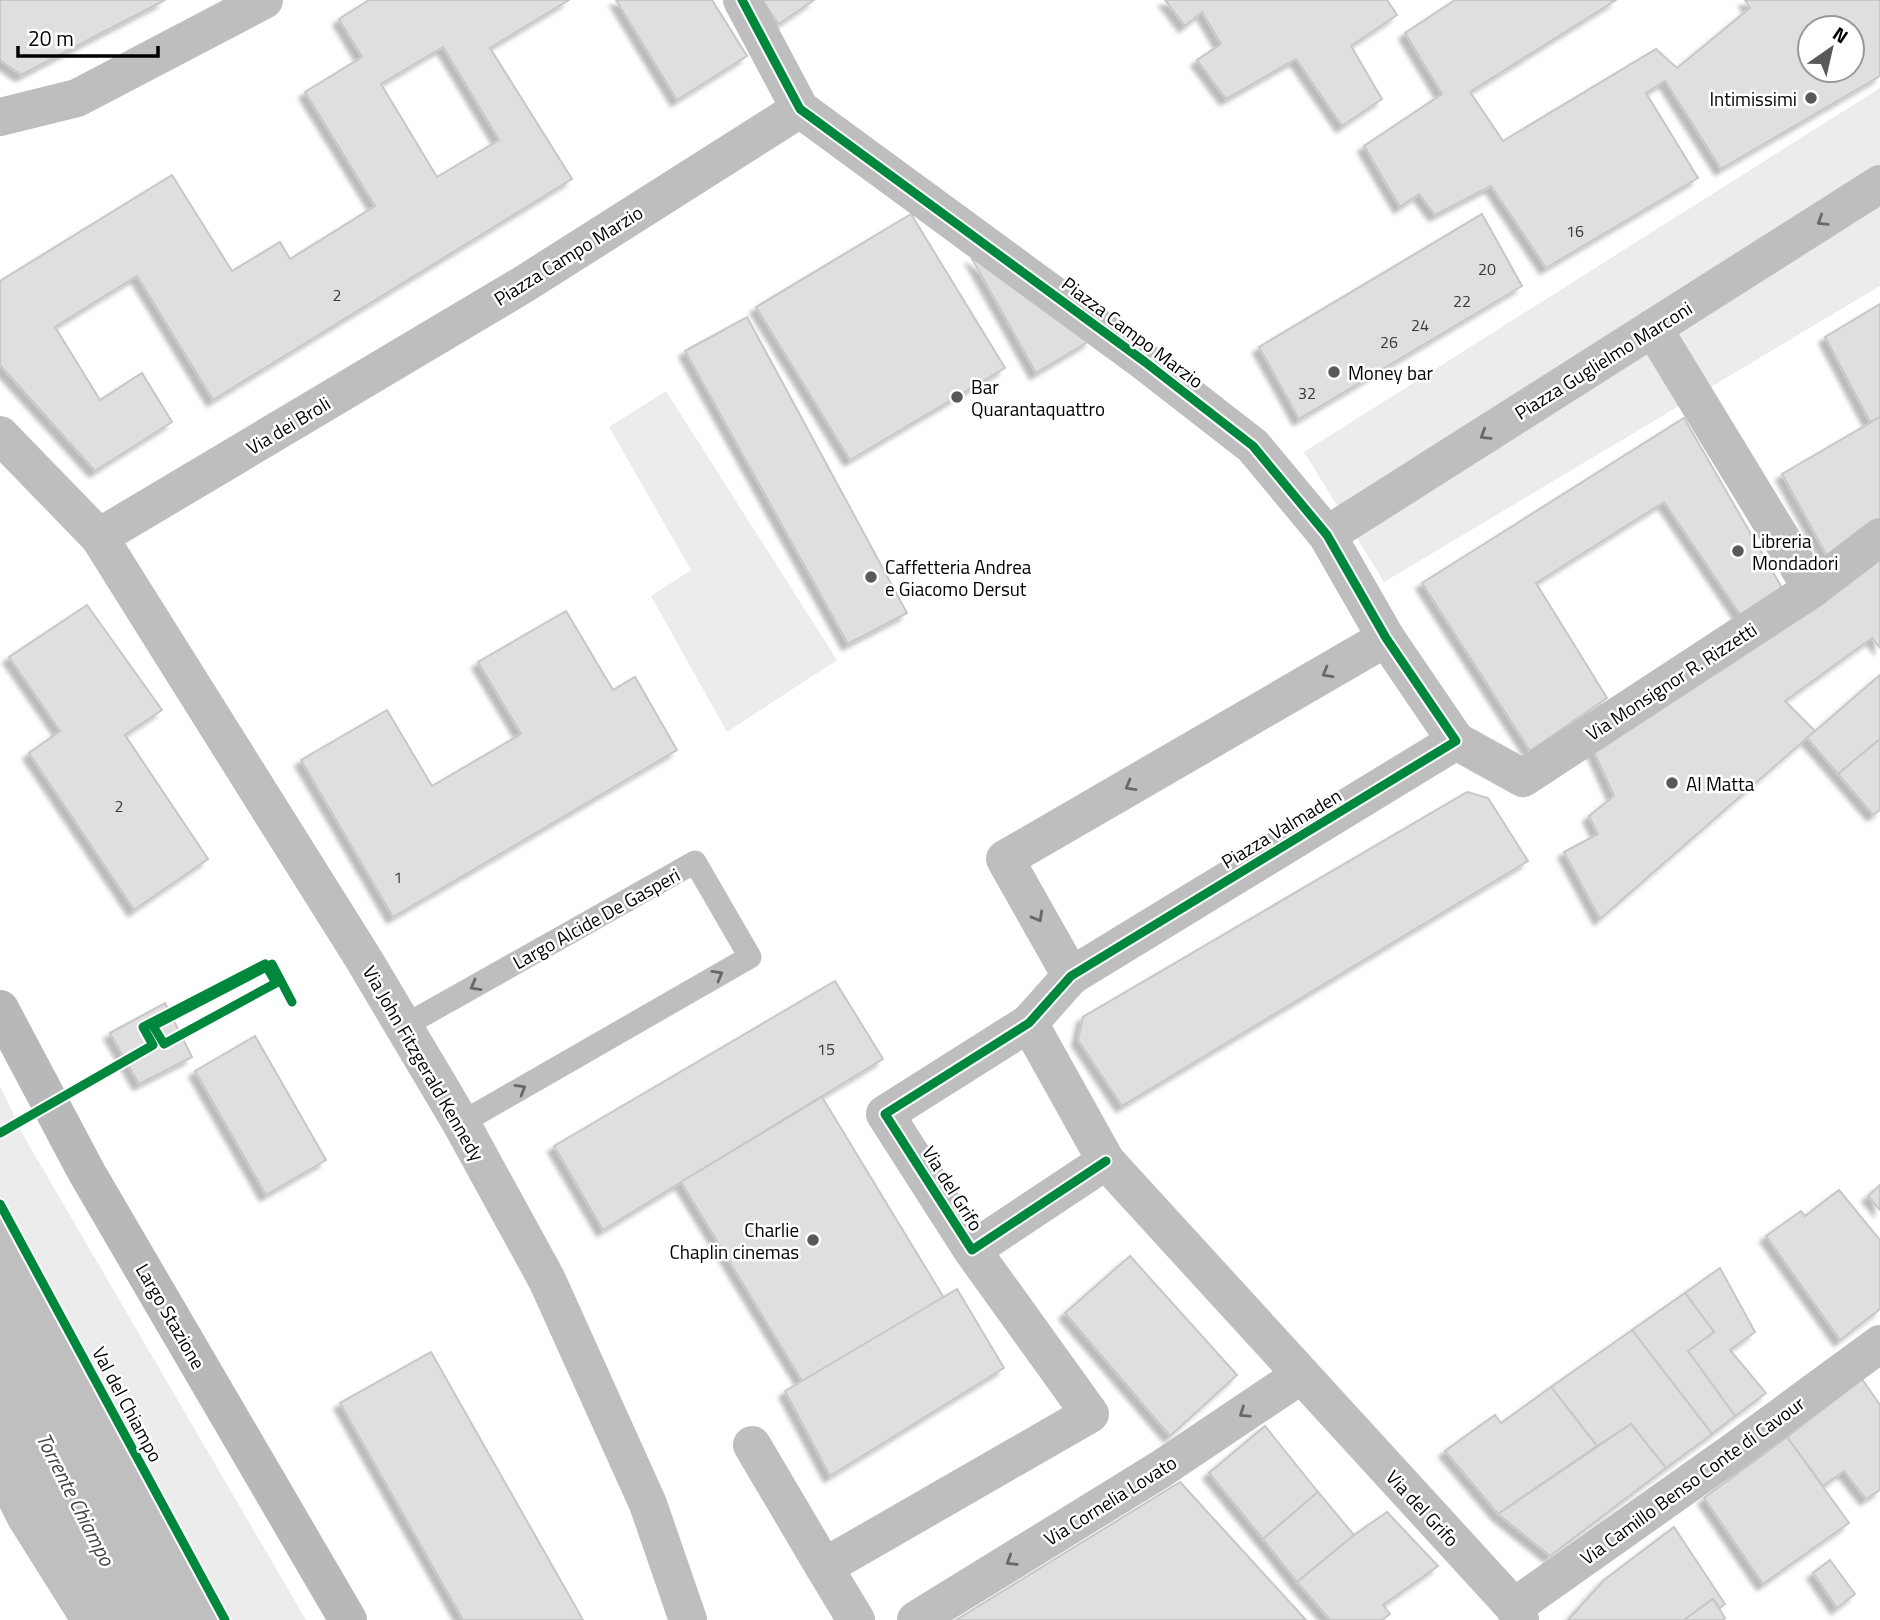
<svg xmlns="http://www.w3.org/2000/svg" width="1880" height="1620" font-family="'Titillium Web',sans-serif">
	<defs>
		<filter id="shadow"><feDropShadow dx="-6" dy="6" stdDeviation="2" flood-color="#0004"/></filter>
	</defs>
	<rect width="100%" height="100%" fill="#fff"/>
	<g fill="#ececec">
		<path d="M1880,88v198l-496,296 -80,-130z"/>
		<path d="M666,391l171,269 -110,72 -76,-136 40,-26 -82,-143z"/>
		<path d="M0,1086l26,54 280,480h-85l-221,-423z"/>
	</g>
	<path fill="#bfbfbf" d="M0,1198v-1l221,423h-153l-59,-94 -9,-18z"/>
	<g fill="#dfdfdf" stroke="#c7c7c7" stroke-width="2" fill-rule="evenodd" filter="url(#shadow)">
		<path d="M0,0h165l-144,75 -21,-15z"/>
		<path d="M369,0h200l-79,48 82,131 -359,221 -76,-124 -82,51 45,73 42,-27 30,49 -77,49 -95,-106v-84l172,-106 60,96 48,-29 10,17 85,-53 -70,-114 57,-35 -23,-38zM443,47l56,93 -62,37 -56,-93z"/>
		<path d="M616,0h96l35,56 -70,44z"/>
		<path d="M762,0h52l-35,24z"/>
		<path d="M1165,0h222l10,15 -46,31 31,53 -40,27 -46,-67 -70,40 -29,-39 24,-16 -19,-32 -17,14z"/>
		<path d="M1455,0h161l-146,92 33,49 153,-92 21,19 73,-60 -5,-8h135v76l-159,93 -56,-88 -19,12 52,85 -152,90 -55,-82 -56,29 -16,-21 -19,13 -36,-61 78,-52 -37,-61zM1810,28h42v42h-42z"/>
		<path d="M911,214l94,154 -155,92 -94,-153z"/>
		<path d="M1482,214l40,72 -223,133 -40,-72z"/>
		<path d="M971,257l120,83 -55,33z"/>
		<path d="M1880,304v113l-10,5 -45,-85z"/>
		<path d="M747,317l160,296 -59,31 -163,-293z"/>
		<path d="M1880,417v103l-52,38 -46,-84z"/>
		<path d="M1684,418l101,175 -42,26 -79,-117 -128,81 71,115 -77,53 -108,-168z"/>
		<path d="M1880,560v88l-8,-10 -87,63 30,30 -215,188 -36,-67 34,-18 -9,-18 25,-20 -21,-46z"/>
		<path d="M87,605l75,105 -37,25 83,124 -74,51 -105,-157 31,-22 -51,-74z"/>
		<path d="M566,611l47,79 22,-13 42,73 -284,167 -92,-157 86,-50 45,76 89,-52 -43,-72z"/>
		<path d="M1880,675v64l-42,35 -31,-36z"/>
		<path d="M1880,739v71l-7,5 -35,-41z"/>
		<path d="M1467,792l21,6 40,63 -406,245 -44,-66 5,-23z"/>
		<path d="M835,981l48,78 -280,171 -49,-84z"/>
		<path d="M165,1003l27,54 -53,27 -29,-51z"/>
		<path d="M255,1036l71,124 -60,35 -71,-124z"/>
		<path d="M822,1097l122,201 -142,83 -121,-199z"/>
		<path d="M1880,1185v25l-12,-14z"/>
		<path d="M1839,1190l41,50v69l-40,31 -74,-104 35,-25 4,5z"/>
		<path d="M1130,1256l107,119 -67,61 -105,-123z"/>
		<path d="M1720,1268l35,64 -25,18 36,43 -31,23 -47,-65 26,-19 -29,-39z"/>
		<path d="M957,1289l47,79 -174,108 -45,-85z"/>
		<path d="M1685,1293l29,39 -26,19 47,65 -23,18 -80,-104z"/>
		<path d="M1632,1330l80,104 -46,34 -35,-44 -34,22 -46,-59z"/>
		<path d="M431,1352l152,268h-120l-123,-217z"/>
		<path d="M1862,1379l18,26v85l-14,9 -22,-28 -21,15 -36,-49z"/>
		<path d="M1551,1387l46,59 -99,68 -53,-63 50,-36 6,8z"/>
		<path d="M1631,1424l35,44 -116,88 -52,-42z"/>
		<path d="M1265,1426l53,66 -55,47 -54,-66z"/>
		<path d="M1787,1437l62,86 -86,61 -59,-86z"/>
		<path d="M1180,1482l126,138h-350z"/>
		<path d="M1318,1492l36,43 -57,47 -34,-43z"/>
		<path d="M1387,1512l51,54 -55,39 7,9 -8,6h-52l-33,-38 57,-47z"/>
		<path d="M1674,1527l51,77 -5,4 -7,-9 -29,21h-116l36,-40z"/>
		<path d="M1830,1560l25,34 -18,14 -24,-35z"/>
		<path d="M1713,1599l12,19 -2,2h-39z"/>
	</g>
	<g fill="none" stroke-linecap="round" stroke-linejoin="round">
		<path stroke="#bebebe" stroke-width="23" d="M404,1026l291,-164 55,95 -289,166"/>
		<g stroke="#bebebe" stroke-width="38">
			<path d="M742,0l58,109 345,253 108,84 74,89 59,103 70,103 -385,235 -42,47 -144,91 87,136 134,-89"/>
			<path d="M0,117l77,-19 187,-98"/>
			<path d="M1653,328l159,261"/>
			<path d="M0,435l99,102 264,421 98,165 86,157 101,224 40,116"/>
			<path d="M1327,535l553,-351"/>
			<path d="M99,537l425,-253 276,-175"/>
			<path d="M1456,741l67,37 289,-189 68,-52"/>
			<path d="M1071,976l-66,-117 381,-221"/>
			<path d="M1029,1023l77,138 408,446 6,13"/>
			<path d="M752,1445l72,122"/>
			<path d="M1514,1607l219,-155 147,-108"/>
			<path d="M856,1620l-32,-53 266,-153 -118,-164"/>
			<path d="M916,1620l245,-151 140,-94"/>
		</g>
		<path stroke="#b8b8b8" stroke-width="38" d="M0,1009l87,164 261,447"/>
		<g stroke="#fff" stroke-width="13">
			<g id="cycleway">
				<path d="M742,0l58,109 345,253 108,84 74,89 59,103 70,103 -385,235 -42,47 -144,91 87,136 134,-89"/>
				<path d="M0,1133l153,-88 -10,-18 122,-63 11,19 -112,61 -11,-18 119,-62 20,38"/>
				<path d="M0,1204l225,416"/>
			</g>
		</g>
		<use href="#cycleway" stroke="#00873e" stroke-width="9"/>
	</g>
	<defs><path id="oneway-chevron" d="M-2-3.5L2.5 0L-2 3.5" fill="none" stroke-width="1.6" stroke-linecap="round" stroke-linejoin="round" transform="scale(1.75)"/></defs>
	<g stroke="#686868">
		<use href="#oneway-chevron" transform="translate(1822 221) rotate(148)"/>
		<use href="#oneway-chevron" transform="translate(1485 435) rotate(148)"/>
		<use href="#oneway-chevron" transform="translate(1327 673) rotate(150)"/>
		<use href="#oneway-chevron" transform="translate(1130 786) rotate(150)"/>
		<use href="#oneway-chevron" transform="translate(1038 917) rotate(61)"/>
		<use href="#oneway-chevron" transform="translate(718 975) rotate(-30)"/>
		<use href="#oneway-chevron" transform="translate(475 986) rotate(151)"/>
		<use href="#oneway-chevron" transform="translate(521 1089) rotate(-30)"/>
		<use href="#oneway-chevron" transform="translate(1244 1413) rotate(146)"/>
		<use href="#oneway-chevron" transform="translate(1011 1561) rotate(148)"/>
	</g>
	<g fill="#595959" stroke="#fff" stroke-width="2.5">
		<circle cx="1811" cy="98" r="7"/>
		<circle cx="1334" cy="372" r="7"/>
		<circle cx="957" cy="397" r="7"/>
		<circle cx="1738" cy="551" r="7"/>
		<circle cx="871" cy="577" r="7"/>
		<circle cx="1672" cy="783" r="7"/>
		<circle cx="813" cy="1240" r="7"/>
	</g>
	<g text-anchor="middle" dominant-baseline="central" stroke-width="5" stroke-linejoin="round" paint-order="stroke">
		<g font-size="16" fill="#383838">
			<text x="1575" y="231">16</text>
			<text x="1487" y="269">20</text>
			<text x="337" y="295">2</text>
			<text x="1462" y="301">22</text>
			<text x="1420" y="325">24</text>
			<text x="1389" y="342">26</text>
			<text x="1307" y="393">32</text>
			<text x="119" y="806">2</text>
			<text x="398" y="877">1</text>
			<text x="826" y="1049">15</text>
		</g>
		<g font-size="19" fill="#000" stroke="#fff" text-anchor="start">
			<text x="1797" y="98" text-anchor="end">Intimissimi</text>
			<text x="1348" y="372">Money bar</text>
			<text x="971" y="386">Bar<tspan x="971" dy="22">Quarantaquattro</tspan></text>
			<text x="1752" y="540">Libreria<tspan x="1752" dy="22">Mondadori</tspan></text>
			<text x="885" y="566">Caffetteria Andrea<tspan x="885" dy="22">e Giacomo Dersut</tspan></text>
			<text x="1686" y="783">Al Matta</text>
			<text x="799" y="1229" text-anchor="end">Charlie<tspan x="799" dy="22">Chaplin cinemas</tspan></text>
		</g>
		<g font-size="19" fill="#000" stroke="#fff">
			<text transform="translate(568 255) rotate(-32)">Piazza Campo Marzio</text>
			<text transform="translate(1133 332) rotate(37)">Piazza Campo Marzio</text>
			<text transform="translate(1603 360) rotate(-32)">Piazza Guglielmo Marconi</text>
			<text transform="translate(288 425) rotate(-31)">Via dei Broli</text>
			<text transform="translate(1671 681) rotate(-33)">Via Monsignor R. Rizzetti</text>
			<text transform="translate(1281 828) rotate(-31)">Piazza Valmaden</text>
			<text transform="translate(596 918) rotate(-29)">Largo Alcide De Gasperi</text>
			<text transform="translate(424 1063) rotate(60)">Via John Fitzgerald Kennedy</text>
			<text transform="translate(953 1188) rotate(58)">Via del Grifo</text>
			<text transform="translate(171 1316) rotate(60)">Largo Stazione</text>
			<text transform="translate(128 1404) rotate(62)">Val del Chiampo</text>
			<text transform="translate(1692 1480) rotate(-36)">Via Camillo Benso Conte di Cavour</text>
			<text transform="translate(1110 1500) rotate(-32)">Via Cornelia Lovato</text>
			<text transform="translate(1423 1508) rotate(47)">Via del Grifo</text>
		</g>
		<g font-size="21" font-style="italic" fill="#444" stroke="#fff">
			<text transform="translate(76 1499) rotate(63)">Torrente Chiampo</text>
		</g>
	</g>
	<g transform="translate(1831 49) rotate(34)"><circle r="33" fill="#ffffff" stroke="#999999" stroke-width="2"/>
	<path d="M0-5L12 26L0 18L-12 26Z" fill="#595959"/>
	<text y="-10" font-size="19" font-weight="bold" text-anchor="middle" fill="#000000">N</text>
	</g>
	<path d="M18 46v10h140v-10" fill="none" stroke="#000000" stroke-width="3.5"/>
	<text x="28" y="46" font-size="21" fill="#000000" stroke="#ffffff" stroke-width="5" paint-order="stroke">20 m</text>
</svg>
